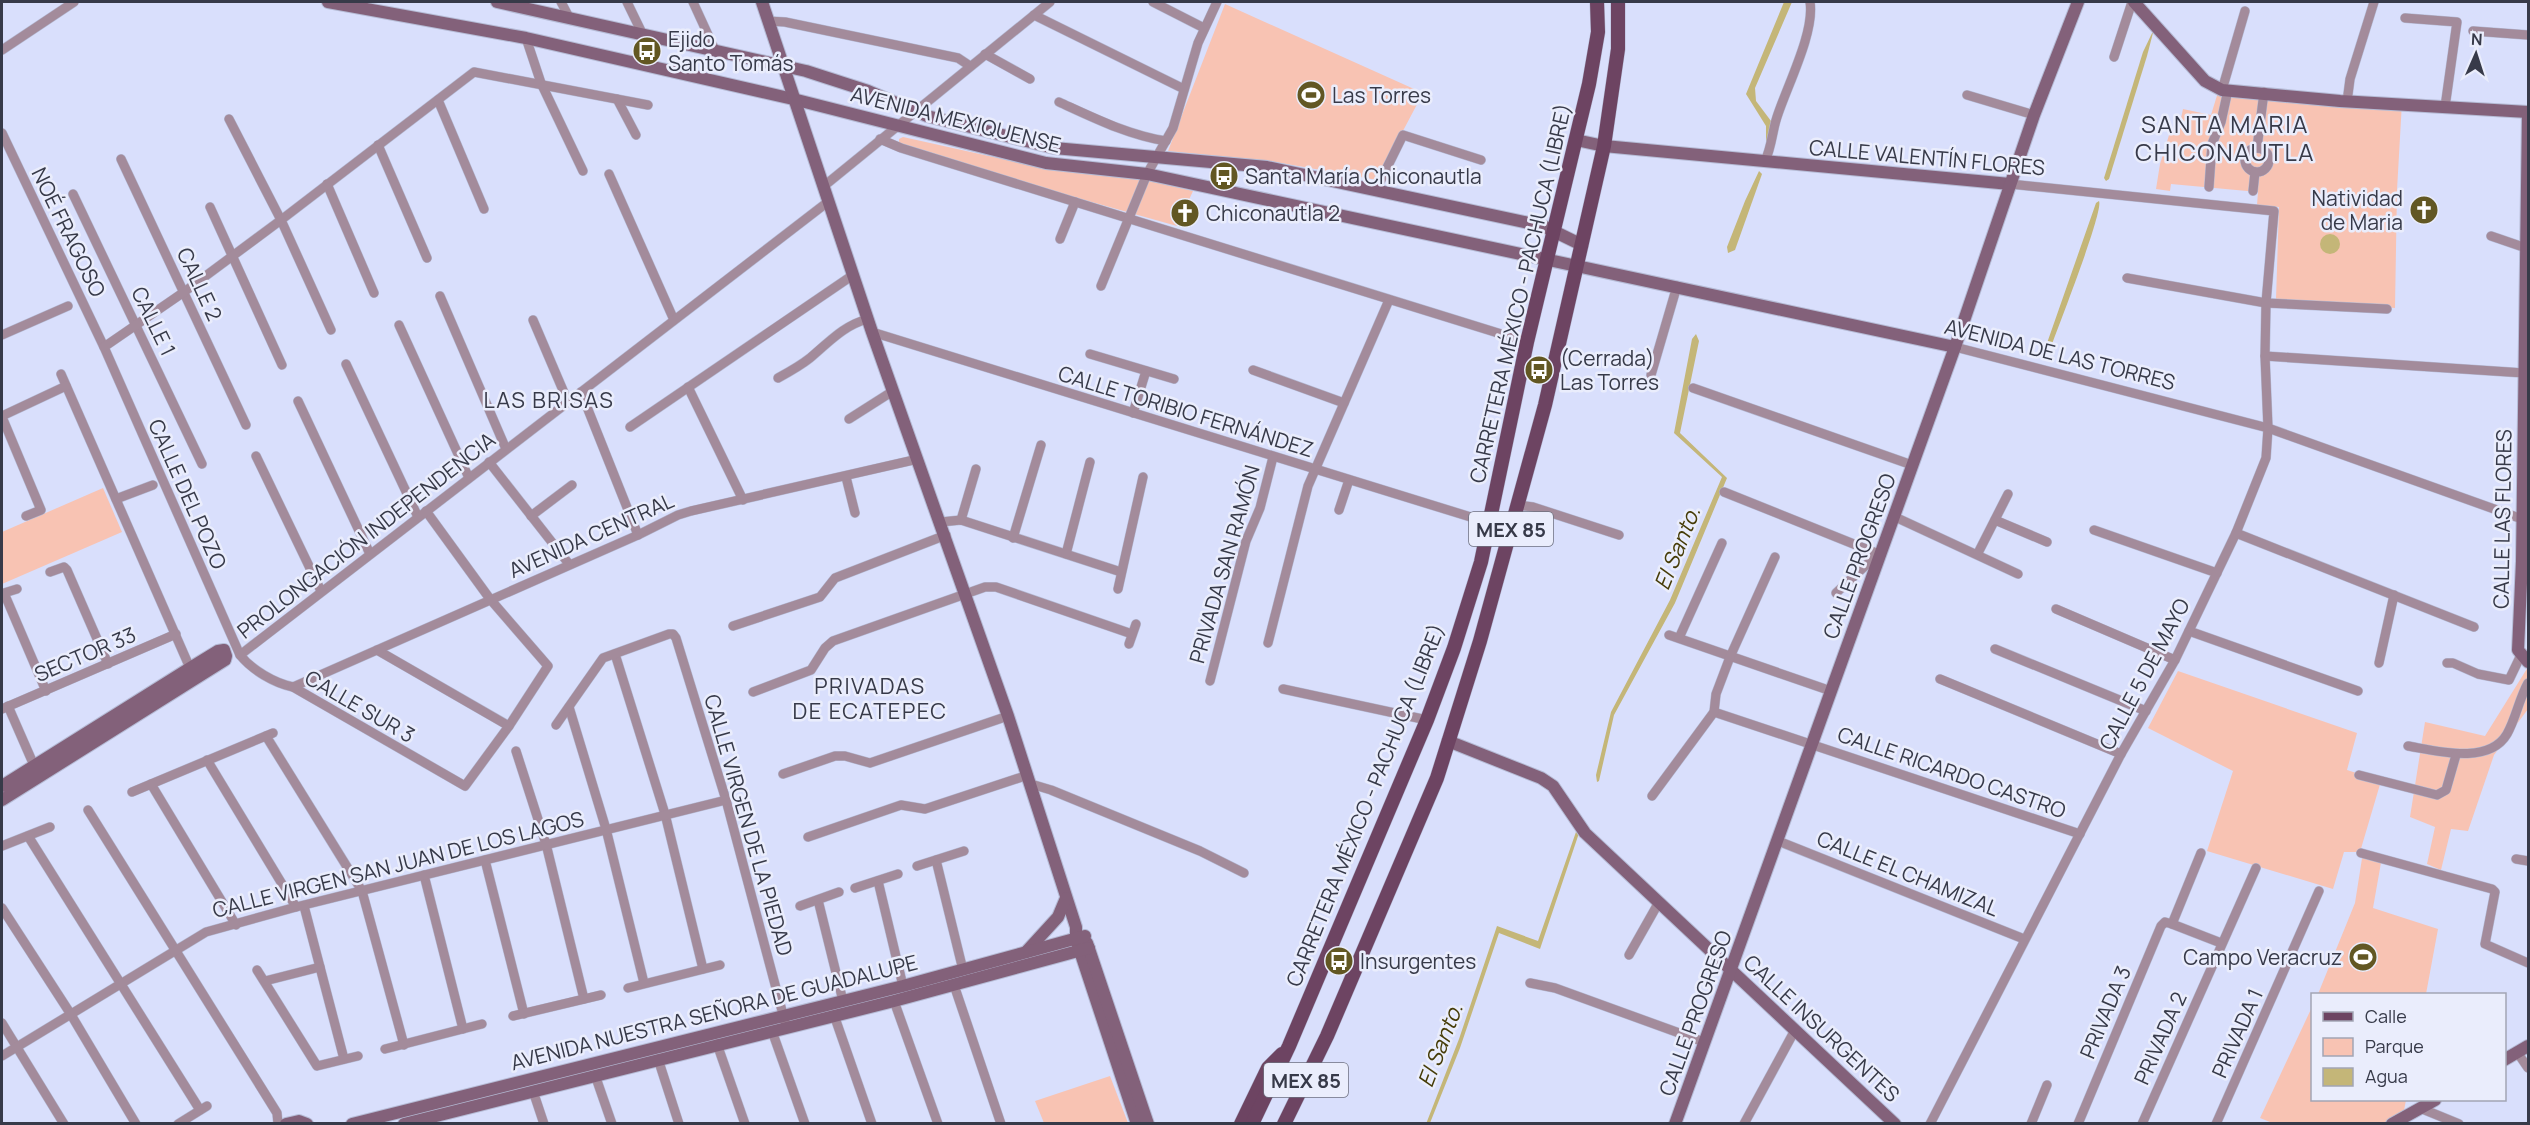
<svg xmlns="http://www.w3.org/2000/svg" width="2530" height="1125" font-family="Manrope,sans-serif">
	<rect width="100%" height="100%" fill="#d9dffc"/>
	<g fill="#f8c3b3">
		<path d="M1225,4l198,89 -46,87 -107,-19 -102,-10z"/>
		<path d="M2219,89l183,13 -5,88 -2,118 -119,-9 3,-92 -22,-2 1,-13 -87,-8 -1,7 -14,-2 4,-25 10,-32h8l5,-23 28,6z"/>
		<path d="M903,137l140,31 99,11 51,12 -16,35 -189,-53 -89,-30v-4z"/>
		<path d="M103,488l19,44 -120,52v-52z"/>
		<path d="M2528,667v42l-34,46 -26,76 -17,-2 -10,41 -14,-6 8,-37 -25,-10 15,-95 60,14z"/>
		<path d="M2178,671l179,62 -10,37 34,11 -21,71h-16l-11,37 -126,-38 26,-80 -85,-43z"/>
		<path d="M2363,852l19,5 -9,51 65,21 -12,65h-108l37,-91z"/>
		<path d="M2312,1007v93h94l-3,16 -14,7 -114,1 -15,-6z"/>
		<path d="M1110,1076l18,47h-84l-9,-22z"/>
	</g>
	<g fill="#c4b678">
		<path d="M1784,2h8l-37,86 1,13 15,20 -5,27v-22l-20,-32z"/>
		<path d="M2154,29l-7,27 -38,123 -3,2 -2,-3 39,-126z"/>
		<path d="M1759,171l3,3 -27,76 -7,3 -1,-6 18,-46z"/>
		<path d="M2099,201c5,10 -41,126 -48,146l-5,-1 50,-143z"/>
		<circle cx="2330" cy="244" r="10"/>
		<path d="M1696,334l3,7 -19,92 47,45 -52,125 -61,112 -15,66 -2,1 -1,-7 15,-63 59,-112 52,-123 -48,-44 18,-94z"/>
		<path d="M1577,829l2,4 -4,12 -35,104 -41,-16 -39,115 -30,75 -4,1 33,-85 38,-113 41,15z"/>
	</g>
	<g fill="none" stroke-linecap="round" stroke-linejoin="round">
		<g stroke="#b5bbd5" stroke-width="10">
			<g id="street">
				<path d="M561,2l8,15"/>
				<path d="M627,2l15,31"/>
				<path d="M693,2l22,48"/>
				<path d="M1153,2l51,26"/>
				<path d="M1034,15l150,74"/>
				<path d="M2405,18l52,4 -12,85"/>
				<path d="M768,21l17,1 173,36 12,8"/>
				<path d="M2473,31l55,4"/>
				<path d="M526,38l15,45 42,88"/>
				<path d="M2,50l72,-48"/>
				<path d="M985,54l45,25"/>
				<path d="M2114,57l18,-55"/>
				<path d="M2222,90l23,-79"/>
				<path d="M1967,95l67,20"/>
				<path d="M617,99l19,36"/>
				<path d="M438,100l46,109"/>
				<path d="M1059,102c35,16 69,33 107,39"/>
				<path d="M2347,102l3,-23 24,-77"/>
				<path d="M229,119l52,101 50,110"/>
				<path d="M2,133l102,214 136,308c12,15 34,28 53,32l172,99 44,-60 39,-60 -58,-67 -64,-88"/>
				<path d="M880,139l21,9 626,194"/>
				<path d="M378,145l49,113"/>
				<circle cx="2257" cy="160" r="12"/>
				<path d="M2257,148l7,-56"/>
				<path d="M121,159l125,266"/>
				<path d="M1765,161c7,-15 7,-29 12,-44 10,-31 38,-85 33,-115"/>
				<path d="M609,174l65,146"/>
				<path d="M327,184l47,109"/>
				<path d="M824,186l226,-184"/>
				<path d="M2209,187l3,-43 9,-22 7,-32"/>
				<path d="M1376,190l27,-55 78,25"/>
				<path d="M2253,191l2,-19"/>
				<path d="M73,194l129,270"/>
				<path d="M210,207l72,158"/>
				<path d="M2491,236l35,12"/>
				<path d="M1060,239l15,-37"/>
				<path d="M2127,278l139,25 121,6"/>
				<path d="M1101,286l46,-112 26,-46 25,-85 19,-41"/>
				<path d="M440,296l66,153"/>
				<path d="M533,320l35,82"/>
				<path d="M399,325l70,153"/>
				<path d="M872,332l618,191"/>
				<path d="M2,335l66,-29"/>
				<path d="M104,347l80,-55 97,-72 193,-148 174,33"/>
				<path d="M1955,347l313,81 254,91"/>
				<path d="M1090,354l84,25"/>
				<path d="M2265,356l259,17"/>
				<path d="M346,364l72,153"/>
				<path d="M1253,370l91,33"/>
				<path d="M61,374l129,294"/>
				<path d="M1651,375l26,-89"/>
				<path d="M778,378c11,-6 22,-12 32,-20 19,-16 34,-33 58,-39"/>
				<path d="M688,387l55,113"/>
				<path d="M1693,388l219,77"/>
				<path d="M581,392l57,143"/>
				<path d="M298,401l72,153"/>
				<path d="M1133,413l13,-42"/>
				<path d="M2,416l64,-30"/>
				<path d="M2,417l39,93 -15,6"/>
				<path d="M849,419l44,-28"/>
				<path d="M630,427l223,-152"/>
				<path d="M256,456l65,135"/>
				<path d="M489,462l80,102"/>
				<path d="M846,477l9,36"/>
				<path d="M1724,492l157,63"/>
				<path d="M116,499l37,-14"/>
				<path d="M1517,505l16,2 86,28"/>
				<path d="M1339,510l10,-30"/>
				<path d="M531,516l41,-31"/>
				<path d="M1893,516l125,58"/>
				<path d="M961,520l15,-51"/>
				<path d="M1995,520l52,22"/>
				<path d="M941,522l20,-2 160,52"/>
				<path d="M2094,530l123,43"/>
				<path d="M2236,533l238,94"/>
				<path d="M1013,538l28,-93"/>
				<path d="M1978,553l30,-59"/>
				<path d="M1066,554l24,-92"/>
				<path d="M50,572l14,-5 3,3 41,94"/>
				<path d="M17,589l-13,4 42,98"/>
				<path d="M1118,589l25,-112"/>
				<path d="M1836,593l42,-39"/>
				<path d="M2056,609l119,51"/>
				<path d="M733,626l87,-29 15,-19 111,-43"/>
				<path d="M2189,631l169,60"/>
				<path d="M1669,635l162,56"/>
				<path d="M1679,638l43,-95"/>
				<path d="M1268,643l40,-157 81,-186"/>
				<path d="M1129,644l7,-20"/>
				<path d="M1995,649l151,62"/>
				<path d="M377,650l132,76"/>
				<path d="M615,654l50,160 38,155"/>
				<path d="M240,655l589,-454"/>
				<path d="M2379,663l15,-68"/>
				<path d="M2447,663h6l25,11 31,6 12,-25"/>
				<path d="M1940,679l181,75"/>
				<path d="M1210,681l36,-140 14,-33 13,-51"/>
				<path d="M293,687l345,-152 40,-20 13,-4 227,-52"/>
				<path d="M1283,689l144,31"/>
				<path d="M753,692l58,-22 14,-22 8,-7 152,-54h11l136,47"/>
				<path d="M8,706l28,64"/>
				<path d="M569,707l37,122 38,154"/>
				<path d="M2,709l174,-75"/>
				<path d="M1714,712l366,122"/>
				<path d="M556,725l47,-67 66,-24h4l3,4 50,162 59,222"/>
				<path d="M266,736l96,155 42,154"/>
				<path d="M2408,746c29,5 81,19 99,-12 9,-16 12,-35 21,-51"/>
				<path d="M516,751l30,93 38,155"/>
				<path d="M207,760l89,147"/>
				<path d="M783,774l52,-18h10l25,7 138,-47"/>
				<path d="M2359,775l78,20 9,-5 10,-35"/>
				<path d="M151,784l85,141"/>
				<path d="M1031,784l20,6 149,61 44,22"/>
				<path d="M132,792l141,-59"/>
				<path d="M1652,796l62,-84 2,-18 14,-37 45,-100"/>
				<path d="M88,810l189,303 1,11"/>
				<path d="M28,836l172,274"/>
				<path d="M808,837l93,-32 24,4 103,-34"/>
				<path d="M1778,841l246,98"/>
				<path d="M2,846l48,-19"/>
				<path d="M2361,853l131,36 3,3 -10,52 43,19"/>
				<path d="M2516,859l12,2"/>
				<path d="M485,860l39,154"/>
				<path d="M936,860l27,110"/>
				<path d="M917,866l47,-15"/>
				<path d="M424,875l39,154"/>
				<path d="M878,881l25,105"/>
				<path d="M855,888l43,-14"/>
				<path d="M818,900l25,101"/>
				<path d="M304,906l40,153"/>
				<path d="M800,906l39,-14"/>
				<path d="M2,908l68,105 66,111"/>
				<path d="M2172,924l29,-71"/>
				<path d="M1629,955l30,-53"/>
				<path d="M257,970l60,96 41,-10"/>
				<path d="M265,981l55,-14"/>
				<path d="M1530,983l25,5 149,54"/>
				<path d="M954,985l47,139"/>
				<path d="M628,988l92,-23"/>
				<path d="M894,1001l44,123"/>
				<path d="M834,1015l38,109"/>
				<path d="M513,1016l88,-21"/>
				<path d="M2,1023l62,101"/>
				<path d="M772,1031l33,93"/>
				<path d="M717,1044l28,80"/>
				<path d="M385,1049l97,-25"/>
				<path d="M2517,1052l11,16"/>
				<path d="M2,1056l204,-124 90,-25 430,-107"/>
				<path d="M658,1059l21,65"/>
				<path d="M595,1075l17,49"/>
				<path d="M533,1091l11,33"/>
				<path d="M2420,1108l39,16"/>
				<path d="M178,1124l29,-18"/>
				<path d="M1744,1124l51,-94"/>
				<path d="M1930,1124l191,-370 54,-94 61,-127 30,-75 2,-30 -3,-72 1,-53 8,-92 -264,-27"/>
				<path d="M2031,1124l16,-39"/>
				<path d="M2078,1124l83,-198 4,-4 7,2 49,19"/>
				<path d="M2142,1124l114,-256"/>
				<path d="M2216,1124l103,-233"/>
			</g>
		</g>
		<g stroke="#b5bbd5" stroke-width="14">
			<g id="secondary">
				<path d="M328,2l198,36 267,61 253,64 101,11 808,173"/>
				<path d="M497,2l309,69 62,20 59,25 127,32 213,19 276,59 39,19"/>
				<path d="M762,2l110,330 136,384 68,211v12l61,185"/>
				<path d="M2134,2l71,79 17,9 118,11 188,11"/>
				<path d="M2528,112l-6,449 -4,89 10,12"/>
				<path d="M1576,140l28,6 406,38"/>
				<path d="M1448,741l93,37 12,8 32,47 310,291"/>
				<path d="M2,786l188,-118 28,-17 6,-1 2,6 -1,4 -223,140"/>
				<path d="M1087,943l61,181"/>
				<path d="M1026,952l32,-35 8,-19"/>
				<path d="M2504,1060l24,-14"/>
				<path d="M286,1124l13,-3 8,3"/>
				<path d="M352,1124l551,-138 182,-50"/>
				<path d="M404,1124l490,-123 195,-53"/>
				<path d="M1675,1124l280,-777 79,-232 44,-113"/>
				<path d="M2392,1124l43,-24"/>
			</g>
		</g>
		<g stroke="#b5bbd5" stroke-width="15">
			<g id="primary">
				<path d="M1241,1124l27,-56 14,-14"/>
				<path d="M1252,1124l37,-78 138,-326 27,-72 27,-86 46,-220 62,-258 9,-52 -1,-30"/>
				<path d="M1284,1124l43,-88 110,-258 43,-137 65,-236 59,-259 14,-97v-47"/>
			</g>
		</g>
		<use href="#street" stroke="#a38b9b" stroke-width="9"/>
		<use href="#secondary" stroke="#83617a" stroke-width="12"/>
		<use href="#primary" stroke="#6d4462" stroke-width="14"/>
	</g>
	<defs>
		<g id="bus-disc" transform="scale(1.5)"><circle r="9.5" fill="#625723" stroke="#eaedfc"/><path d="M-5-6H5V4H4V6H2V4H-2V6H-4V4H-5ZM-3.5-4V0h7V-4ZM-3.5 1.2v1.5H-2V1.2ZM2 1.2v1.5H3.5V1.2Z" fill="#fff"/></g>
		<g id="stadium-disc" transform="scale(1.5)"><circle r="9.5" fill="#625723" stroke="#eaedfc"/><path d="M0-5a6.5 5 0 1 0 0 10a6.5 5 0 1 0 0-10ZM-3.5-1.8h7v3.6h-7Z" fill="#fff"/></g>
		<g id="church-disc" transform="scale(1.5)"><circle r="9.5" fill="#625723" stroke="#eaedfc"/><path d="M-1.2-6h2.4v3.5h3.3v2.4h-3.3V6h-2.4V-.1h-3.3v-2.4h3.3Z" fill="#fff"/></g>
	</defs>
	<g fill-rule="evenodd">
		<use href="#bus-disc" x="647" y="51"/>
		<use href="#stadium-disc" x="1311" y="95"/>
		<use href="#bus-disc" x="1224" y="176"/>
		<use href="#church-disc" x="2424" y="210"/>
		<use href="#church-disc" x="1185" y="213"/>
		<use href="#bus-disc" x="1539" y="370"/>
		<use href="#stadium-disc" x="2363" y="957"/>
		<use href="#bus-disc" x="1339" y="961"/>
	</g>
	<g text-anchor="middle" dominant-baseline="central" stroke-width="5" stroke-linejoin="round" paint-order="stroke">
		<g fill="#eaedfc" stroke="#6d707f" stroke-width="1.5">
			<rect x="1469" y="512" width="84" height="34" rx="4.5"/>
			<rect x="1264" y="1063" width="84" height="34" rx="4.5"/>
		</g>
		<g font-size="20" font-weight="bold" fill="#373a49">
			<text x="1511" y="529">MEX 85</text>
			<text x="1306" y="1080">MEX 85</text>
		</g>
		<g font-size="21" fill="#373a49" stroke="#eaedfc" text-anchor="start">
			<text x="668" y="39">Ejido<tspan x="668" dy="24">Santo Tomás</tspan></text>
			<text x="1332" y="95">Las Torres</text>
			<text x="1245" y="176">Santa María Chiconautla</text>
			<text x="2403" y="198" text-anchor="end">Natividad<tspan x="2403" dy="24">de Maria</tspan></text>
			<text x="1206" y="213">Chiconautla 2</text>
			<text x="1560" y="358">(Cerrada)<tspan x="1560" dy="24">Las Torres</tspan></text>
			<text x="2342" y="957" text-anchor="end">Campo Veracruz</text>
			<text x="1360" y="961">Insurgentes</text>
		</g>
		<g font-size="21" fill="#373a49" stroke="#eaedfc">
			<text transform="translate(956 119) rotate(14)">AVENIDA MEXIQUENSE</text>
			<text transform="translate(1927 157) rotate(5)">CALLE VALENTÍN FLORES</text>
			<text transform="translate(69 232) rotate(64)">NOÉ FRAGOSO</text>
			<text transform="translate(200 284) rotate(65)">CALLE 2</text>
			<text transform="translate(1520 293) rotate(-77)">CARRETERA MÉXICO - PACHUCA (LIBRE)</text>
			<text transform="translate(154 321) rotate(64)">CALLE 1</text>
			<text transform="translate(2060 354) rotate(14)">AVENIDA DE LAS TORRES</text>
			<text transform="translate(1186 411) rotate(17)">CALLE TORIBIO FERNÁNDEZ</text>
			<text transform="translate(188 494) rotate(66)">CALLE DEL POZO</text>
			<text transform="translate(2502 519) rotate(-89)">CALLE LAS FLORES</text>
			<text transform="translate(366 535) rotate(-38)">PROLONGACIÓN INDEPENDENCIA</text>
			<text transform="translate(591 535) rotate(-24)">AVENIDA CENTRAL</text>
			<text transform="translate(1859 556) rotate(-70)">CALLE PROGRESO</text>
			<text transform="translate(1224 564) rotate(-74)">PRIVADA SAN RAMÓN</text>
			<text transform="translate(85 654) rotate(-23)">SECTOR 33</text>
			<text transform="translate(2144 674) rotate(-62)">CALLE 5 DE MAYO</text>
			<text transform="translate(360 706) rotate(30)">CALLE SUR 3</text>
			<text transform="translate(1952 772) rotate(19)">CALLE RICARDO CASTRO</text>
			<text transform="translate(1365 805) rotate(-68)">CARRETERA MÉXICO - PACHUCA (LIBRE)</text>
			<text transform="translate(749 825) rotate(74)">CALLE VIRGEN DE LA PIEDAD</text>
			<text transform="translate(398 864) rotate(-14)">CALLE VIRGEN SAN JUAN DE LOS LAGOS</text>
			<text transform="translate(1908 873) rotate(22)">CALLE EL CHAMIZAL</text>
			<text transform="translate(714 1012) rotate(-14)">AVENIDA NUESTRA SEÑORA DE GUADALUPE</text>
			<text transform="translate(2105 1012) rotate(-67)">PRIVADA 3</text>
			<text transform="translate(1695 1013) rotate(-70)">CALLE PROGRESO</text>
			<text transform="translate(1822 1028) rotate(43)">CALLE INSURGENTES</text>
			<text transform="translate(2237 1033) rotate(-66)">PRIVADA 1</text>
			<text transform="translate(2160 1038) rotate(-66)">PRIVADA 2</text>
		</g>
		<g font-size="22" letter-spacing="1.5" fill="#373a49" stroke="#eaedfc">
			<text x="549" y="400">LAS BRISAS</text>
			<text x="870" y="686">PRIVADAS<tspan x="870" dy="25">DE ECATEPEC</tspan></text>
		</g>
		<g font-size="22" font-style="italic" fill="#463c08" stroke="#eaedfc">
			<text transform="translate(1677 548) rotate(-68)">El Santo.</text>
			<text transform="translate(1440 1045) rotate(-69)">El Santo.</text>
		</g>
		<g font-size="24" letter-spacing="1.5" fill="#373a49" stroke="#eaedfc">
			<text x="2225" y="123">SANTA MARIA<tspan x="2225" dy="28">CHICONAUTLA</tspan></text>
		</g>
	</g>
	<rect width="2530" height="1125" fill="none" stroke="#373a49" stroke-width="6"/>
	<rect x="2311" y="993" width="195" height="108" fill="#eaedfc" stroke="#a2a5b4" stroke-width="1.5"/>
	<rect x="2323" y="1012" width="30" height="9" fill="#6d4462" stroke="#a2a5b4" stroke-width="1.5"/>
	<text x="2365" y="1023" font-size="18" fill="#373a49">Calle</text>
	<rect x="2323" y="1038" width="30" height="18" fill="#f8c3b3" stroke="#a2a5b4" stroke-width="1.5"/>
	<text x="2365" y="1053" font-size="18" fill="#373a49">Parque</text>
	<rect x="2323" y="1068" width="30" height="18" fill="#c4b678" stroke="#a2a5b4" stroke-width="1.5"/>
	<text x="2365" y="1083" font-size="18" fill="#373a49">Agua</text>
	<g transform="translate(2476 54) rotate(3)" stroke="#eaedfc" stroke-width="4.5" paint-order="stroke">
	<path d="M0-4.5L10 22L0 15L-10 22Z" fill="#373a49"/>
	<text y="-9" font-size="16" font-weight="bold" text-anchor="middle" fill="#373a49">N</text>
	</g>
</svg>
